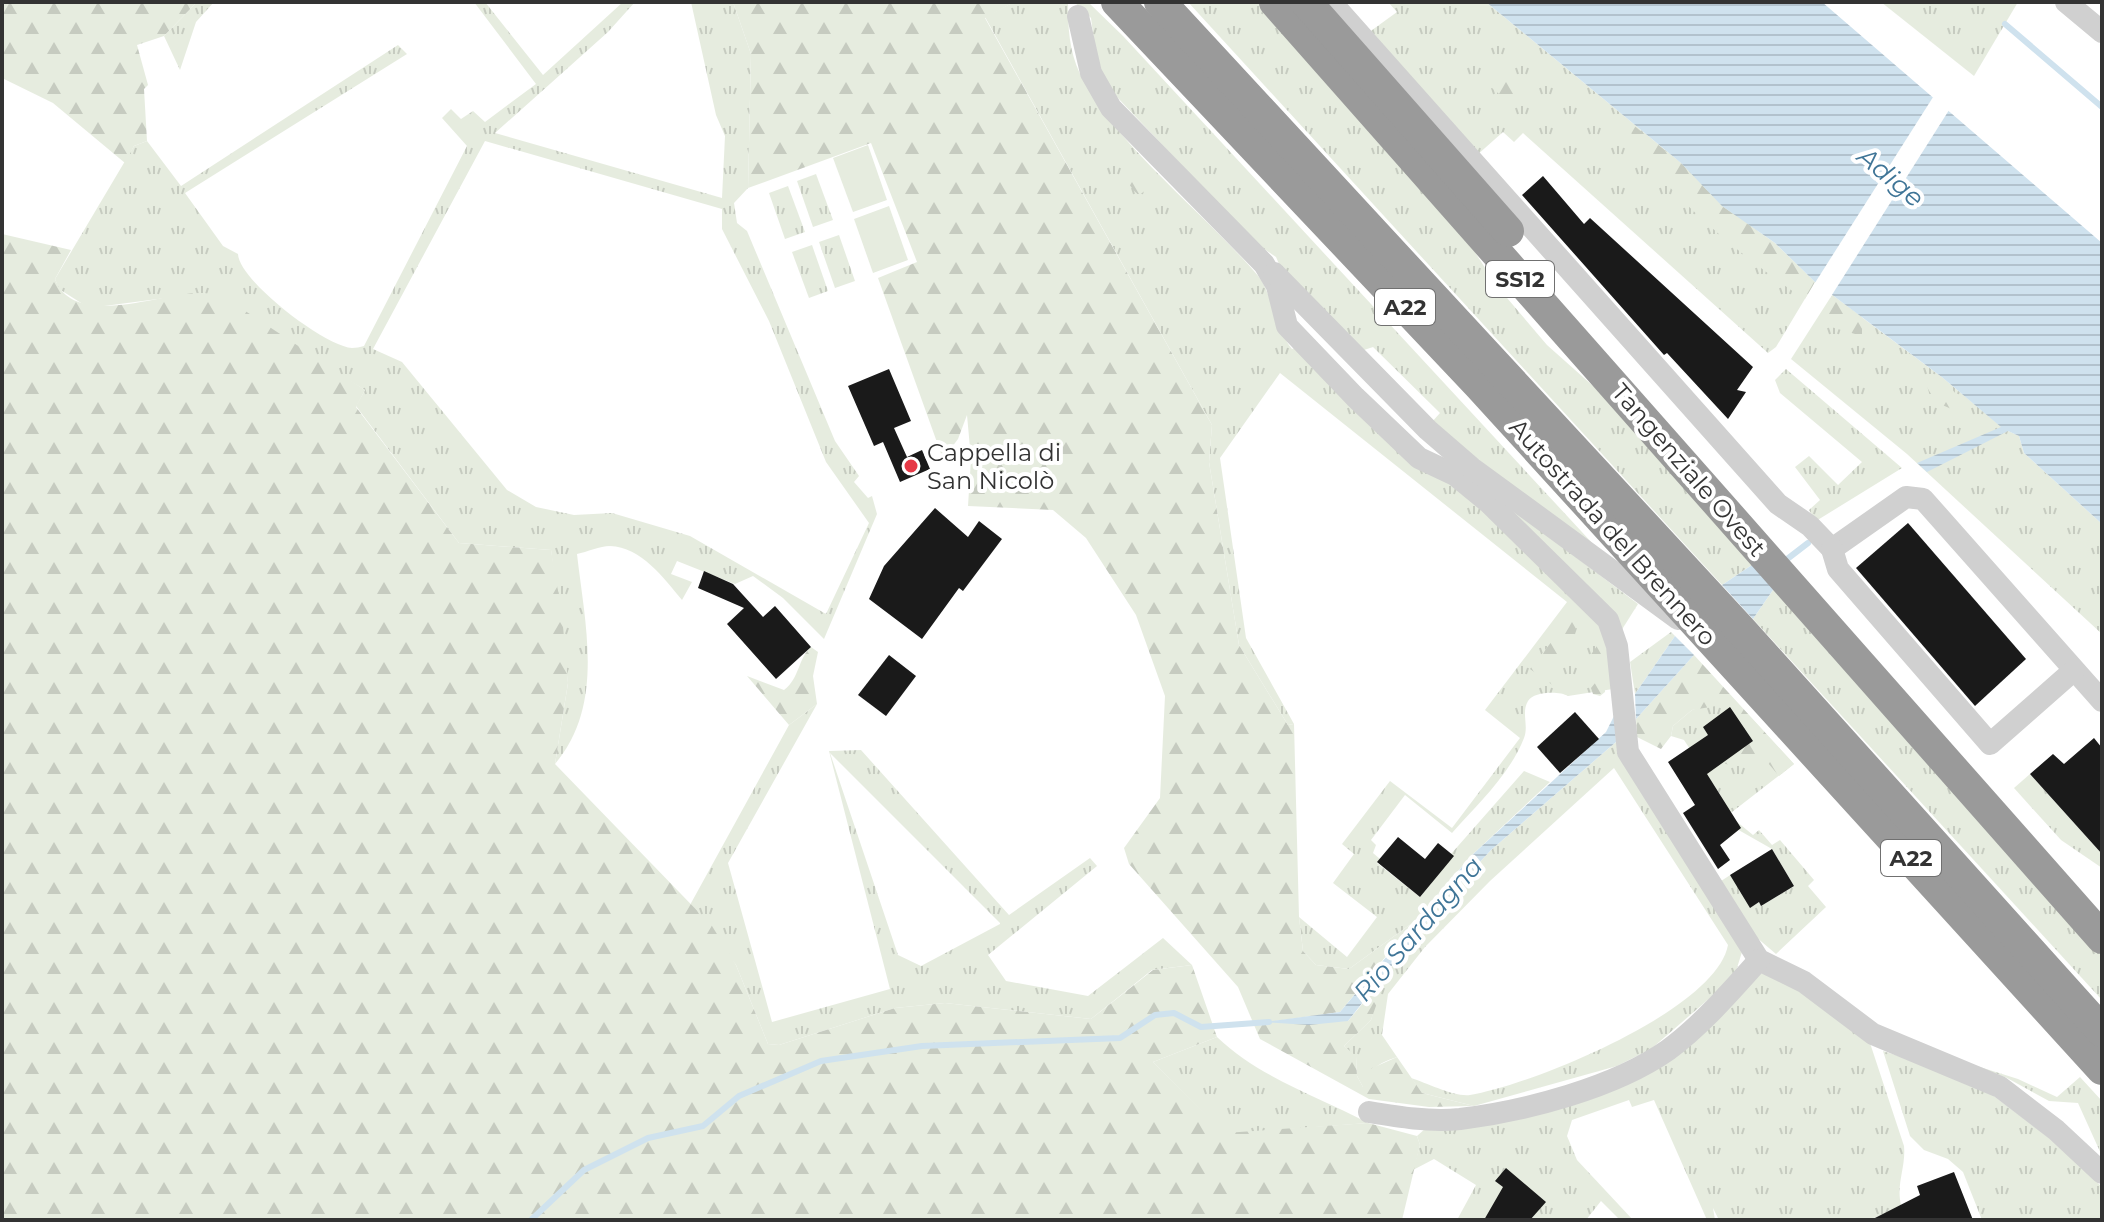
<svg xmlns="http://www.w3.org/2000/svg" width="2104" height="1222" font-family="Montserrat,sans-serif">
	<defs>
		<pattern id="grass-tufts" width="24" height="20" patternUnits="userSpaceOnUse" patternTransform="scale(2)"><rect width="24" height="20" fill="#e6ecdf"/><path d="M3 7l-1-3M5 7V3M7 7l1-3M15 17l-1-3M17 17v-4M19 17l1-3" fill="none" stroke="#c6cbc0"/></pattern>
		<pattern id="forest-firs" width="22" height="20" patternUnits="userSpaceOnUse" patternTransform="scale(2)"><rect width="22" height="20" fill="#e6ecdf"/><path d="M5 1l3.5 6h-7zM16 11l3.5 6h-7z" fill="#c6cbc0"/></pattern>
		<pattern id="water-rules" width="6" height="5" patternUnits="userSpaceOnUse" patternTransform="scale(2)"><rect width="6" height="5" fill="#cfe2ee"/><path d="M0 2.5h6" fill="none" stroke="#b2c2cd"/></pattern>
	</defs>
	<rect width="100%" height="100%" fill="#fff"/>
	<g fill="url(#grass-tufts)" fill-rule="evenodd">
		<path d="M197,2h17l-18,20 -16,48 -16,-34z"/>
		<path d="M474,2h11l58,73 80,-73h12l-27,30 -113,101 227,65 3,-62 -9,-21 -25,-113h42l18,52 -3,134 -14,15 3,20 10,8 88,210 24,35 -5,6 14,16 4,-2 5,18 -53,125 -41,-41 -30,-22 -18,8 -58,-23 -6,13 21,8 -10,18c-18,-22 -41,-53 -72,-54 -10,0 -23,6 -33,8 8,71 28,151 -22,210l13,-81 -17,-133 -92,-7 -103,-137 9,-16 -161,-97 -115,15 -30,-19 -4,-10 79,-133 13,-5 34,45 217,-141 9,9 -222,139 38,53 15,8c1,27 88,93 114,94 4,0 8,-1 12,-2l103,-200 -25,-28 9,-9 10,10 12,-8 12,11 51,-38zM485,141l237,68v20l47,92 57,141 43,61 -43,91 -136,-78 -78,-23 -38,2 -38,-8 -29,-17 -105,-128 -29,-13z"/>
		<path d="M1014,2h54c0,26 1,48 12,72 35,71 127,141 179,203 13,17 17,52 33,72l6,-2 159,137 148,147 8,58 -45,7c-8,-5 -34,-5 -40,5 -7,11 1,25 -4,37 -14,36 -46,66 -72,95l-47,-38 -34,45 5,5 -3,8 7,6 -3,4 43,34 33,-41 -2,-2 73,-83 26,11 -79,74 -56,65 -66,48 -33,-4 -13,-14 -4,-34 48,40 30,-40 -44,-34 21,-29 -12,-10 48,-63 62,47 68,-90 -35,-28 82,-108 -287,-229 -60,85 26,180 48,86 -6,1 -49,-80 -30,-183 3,-37 -227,-408z"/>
		<path d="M1074,2h14l35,34 483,522 -175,-135 9,-10 -67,-66 -12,4 -79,-80 -6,-14 -21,-14 -138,-146 -13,-18 -8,-22 -5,-39z"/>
		<path d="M1188,2h72l213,247 23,36 51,60 73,65 135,153 -33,22z"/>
		<path d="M1388,2h98l195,161 134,119 -39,65 -8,6 -245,-220 -9,9 -11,-10 -27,24 -108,-123 29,-21z"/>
		<path d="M1881,2h137l-44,74z"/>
		<path d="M816,174l17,46 -20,7 -16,-46z"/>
		<path d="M788,186l17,46 -20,7 -16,-46z"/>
		<path d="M839,235l16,46 -20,7 -16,-46z"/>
		<path d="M812,245l16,46 -19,7 -17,-46z"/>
		<path d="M1832,295l111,83 61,51 15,7 5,17 78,71v110l-195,-180 -116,-95z"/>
		<path d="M1786,369l116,99 -86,53 -7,-11 11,-10 -25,-33 14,-11 29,29 24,-23 -82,-69 -5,-13z"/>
		<path d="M1478,483l160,121 -17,27z"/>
		<path d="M1775,587l327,368v45l-349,-381z"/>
		<path d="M1671,632l4,4 -40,58 -5,-32z"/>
		<path d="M1731,696l63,68 -71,55 -2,-23 -37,-56 -13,-4 2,-10 19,-16z"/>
		<path d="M817,704l-89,159 44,159 118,-33 -61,-238 32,-1 148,165 81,-57 7,8 -109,89 18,26 82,15 75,-58 29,27 -40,5 -61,49 -146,-16 -50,5 -116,37 -11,-1 -32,-79 -46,-60 99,-180zM830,753l170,170v1l-79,42 -23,-11z"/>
		<path d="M1616,742l126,210 -6,19 -25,26 -60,52 -34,17 -143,40 -52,-13 -11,-15c16,5 43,19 59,17 62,-10 246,-85 258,-150l-114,-177 -124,113 -65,66 -37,47 -6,41 15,22c-18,6 -29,12 -33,32l-7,-13 -1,-19 -12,-11 27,-26 5,-17 -8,-6 71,-91 52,-56z"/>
		<path d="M2030,774l72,80v14l-41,-28 -47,-52z"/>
		<path d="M1736,821l17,14 6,-5 13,15 8,-5 34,40 -6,6 18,21 -50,47 -20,-17 -35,-56 17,-11 13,37 8,-5 2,4 33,-20 -22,-37 -44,-25z"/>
		<path d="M1772,971l98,72 34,103c2,21 -8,38 -3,59l-30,15h-152l-6,-12 2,12h-8l-53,-120 -22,7 -3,-7 -57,20 -5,16 10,24 56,60h-13l-19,-19 -15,19h-129l19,-35 -42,-26 -21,11 7,-25 -3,-9 9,-8 176,-36 157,-118z"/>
		<path d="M1217,1037c43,41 100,59 151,86l-143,11 -72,-72z"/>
		<path d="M1883,1051l90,29 88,67 41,40v33h-120l-19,-48 -15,-13 -24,-9 -14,-14z"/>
		<path d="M1961,1061l57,18 39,18 23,-20 22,24v55l-24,-53 -29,-2 -42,-23z"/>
	</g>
	<g fill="url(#forest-firs)">
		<path d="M2,2h195l-33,34 -27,9 11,40 -4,4 3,52 -13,5 -9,17 -72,-60 -51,-25z"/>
		<path d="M733,2h281l-29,16 227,407 -3,37 30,183 49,80 6,-1 5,193 4,34 13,14 33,4 66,-48 -75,91 -71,10 79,-1 20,-24 9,6 -6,17 -27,26 12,10 1,20 6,11 7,-18 27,-12 25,36 52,13 -45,1 -60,-8 -109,-60 -22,-52 -109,-123 -5,-16 36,-50 5,-102 -29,-81 -50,-77 -33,-28 -85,-4 3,-47 -4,-44 -9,24 -15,20 -65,-181 39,-16 -46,-119 -123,45 3,-134z"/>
		<path d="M1511,71l7,4 1,16 -5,8h-9l-13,-11 -2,-10z"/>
		<path d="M1628,121l53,42 41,43 53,37 40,39 -10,17c-44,-27 -171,-127 -177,-178z"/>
		<path d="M1120,160l15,2 18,21 -1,3 -13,9c-9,-6 -19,-25 -19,-35z"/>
		<path d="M2,234l69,16 -16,29c20,52 108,12 148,14 8,0 17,4 24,6l138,91 -9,17 103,136 92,7 11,65 6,68 -13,81 157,162 24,39 32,79 11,1 116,-37 50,-5 146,16 62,-49 39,-5 25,72 -64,25 72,71 143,-10 49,13 3,9 -18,75h-1400z"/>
		<path d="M1832,295l30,22v19l-38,-11 -2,-8z"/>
		<path d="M1925,378h18l25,31 -12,2 -25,-11z"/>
		<path d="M1583,602c21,31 22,52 22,90l-5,4 -7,-2 -2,-6 9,-11 -10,-21 9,-13 -8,-19 -8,-1 -8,6 -1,12h-6l-6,17 -11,11 1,10 20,15 -4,2 -38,-27z"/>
		<path d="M811,647l7,5 -5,24 4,28 -28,21 -42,-49 37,14c16,-12 14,-32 27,-43z"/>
		<path d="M1694,655l100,109 -15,12 -11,-13 -16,-2 -5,-7 -15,12 -9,-3 30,-22 -26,-40 -5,4 -30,5 -19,16 -2,10 -10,13 -24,-12 -1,-18z"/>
	</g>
	<g fill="#e6ecdf">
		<path d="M868,145l19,55 -34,12 -20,-54z"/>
		<path d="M889,206l19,54 -35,13 -19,-54z"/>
	</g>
	<g fill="url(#water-rules)">
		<path d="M1486,2h336l280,241v281l-78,-71 -5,-17 -11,-5 -81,41 -10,-9 84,-36 -58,-49 -128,-96 -40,-39 -53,-37 -41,-43z"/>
		<path d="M1755,563l20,24 -22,32 -31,-34z"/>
		<path d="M1675,636l19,19 -58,64 -1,-25z"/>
		<path d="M1615,714l1,28 -125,108 -52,56 -91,115 -39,4 -45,-3 76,-10 131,-156 135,-124z"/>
	</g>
	<path fill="#fff" d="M1935,94l16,13 -121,191 -17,-12z"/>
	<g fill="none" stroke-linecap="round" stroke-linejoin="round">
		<g stroke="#cfe2ee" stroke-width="6">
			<path d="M2005,24l97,83"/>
			<path d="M1782,563l26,-20"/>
			<path d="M531,1220l53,-50 64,-32 55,-12 36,-30 82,-35 101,-15 198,-8 35,-23 19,-2 27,14 68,-5"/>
		</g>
	</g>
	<g fill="#1a1a1a">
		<path d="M1543,176l41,48 6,-6 163,149 -16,23 9,2 -18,27 -61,-66 -3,2 -142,-160z"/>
		<path d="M889,369l22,52 -17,7 13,29 15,-7 8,19 -30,13 -17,-40 -9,4 -26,-60z"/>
		<path d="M935,508l33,29 11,-16 23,18 -39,52 -4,-3 -37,51 -53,-40 15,-33z"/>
		<path d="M1908,523l118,136 -51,47 -119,-138z"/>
		<path d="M704,571l29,13 30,33 12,-11 36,41 -35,32 -49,-55 17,-16 -46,-20z"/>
		<path d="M889,655l27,21 -30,40 -28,-21z"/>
		<path d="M1730,707l23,34 -46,33 34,54 -21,17 10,15 -12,9 -35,-56 12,-8 -27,-43 40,-27 -5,-8z"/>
		<path d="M1575,712l24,27 -39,34 -23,-26z"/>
		<path d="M2094,738l8,10v106l-72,-80 23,-20 11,10z"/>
		<path d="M1398,837l27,22 13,-16 16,13 -34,41 -43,-35z"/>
		<path d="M1772,849l22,37 -33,20 -2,-4 -9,6 -20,-33z"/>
		<path d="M1506,1168l40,34 -16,18h-46l19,-33 -8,-6z"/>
		<path d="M1954,1172l19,48h-102l49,-25 -3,-9z"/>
	</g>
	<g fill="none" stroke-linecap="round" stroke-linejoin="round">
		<g stroke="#d0d0d0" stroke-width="22">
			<path d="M1331,2l447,502 32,22 22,23 74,-52 17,2 179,202"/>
			<path d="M2066,2l36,30"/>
			<path d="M1078,16l13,57 20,35 153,156 13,22 10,40 68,71 64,61 36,17 33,27 120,118 9,26 11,106 131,208 45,22 69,52 127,53 56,43 46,43"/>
			<path d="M1274,273l154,157 44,38 206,151"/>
			<path d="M1832,549l6,20 152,175 83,-73"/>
			<path d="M1369,1112c30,5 60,10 91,7 65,-8 154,-31 208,-69 34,-25 63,-59 91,-90"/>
		</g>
		<g stroke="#9a9a9a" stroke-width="32">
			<path d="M1117,2l362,383 623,684"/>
			<path d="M1160,2l581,628 361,401"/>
			<path d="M1275,2l827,936"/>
			<path d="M1306,2l202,229"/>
		</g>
	</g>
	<circle fill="#e63946" stroke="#fff" stroke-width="3" cx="911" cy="466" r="8"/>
	<g text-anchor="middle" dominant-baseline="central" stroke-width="8" stroke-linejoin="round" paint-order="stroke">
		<g fill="#fff" stroke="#707070" stroke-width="2">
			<rect x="1486" y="261" width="68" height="36" rx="6"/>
			<rect x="1375" y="289" width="60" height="36" rx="6"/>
			<rect x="1881" y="840" width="60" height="36" rx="6"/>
		</g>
		<g font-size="22" font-weight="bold" fill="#333">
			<text x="1520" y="279">SS12</text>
			<text x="1405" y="307">A22</text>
			<text x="1911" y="858">A22</text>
		</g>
		<g font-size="24" fill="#333" stroke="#fff" text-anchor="start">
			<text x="927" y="452">Cappella di<tspan x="927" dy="28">San Nicolò</tspan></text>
		</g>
		<g font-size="24" fill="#333" stroke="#fff">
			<text transform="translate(1689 470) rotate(49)">Tangenziale Ovest</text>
			<text transform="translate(1613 532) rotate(48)">Autostrada del Brennero</text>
		</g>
		<g font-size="26" font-style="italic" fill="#3f7597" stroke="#fff">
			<text transform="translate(1891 177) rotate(40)">Adige</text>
			<text transform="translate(1418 929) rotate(-49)">Rio Sardagna</text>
		</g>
	</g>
	<rect width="2104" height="1222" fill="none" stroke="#333333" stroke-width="8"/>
</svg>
